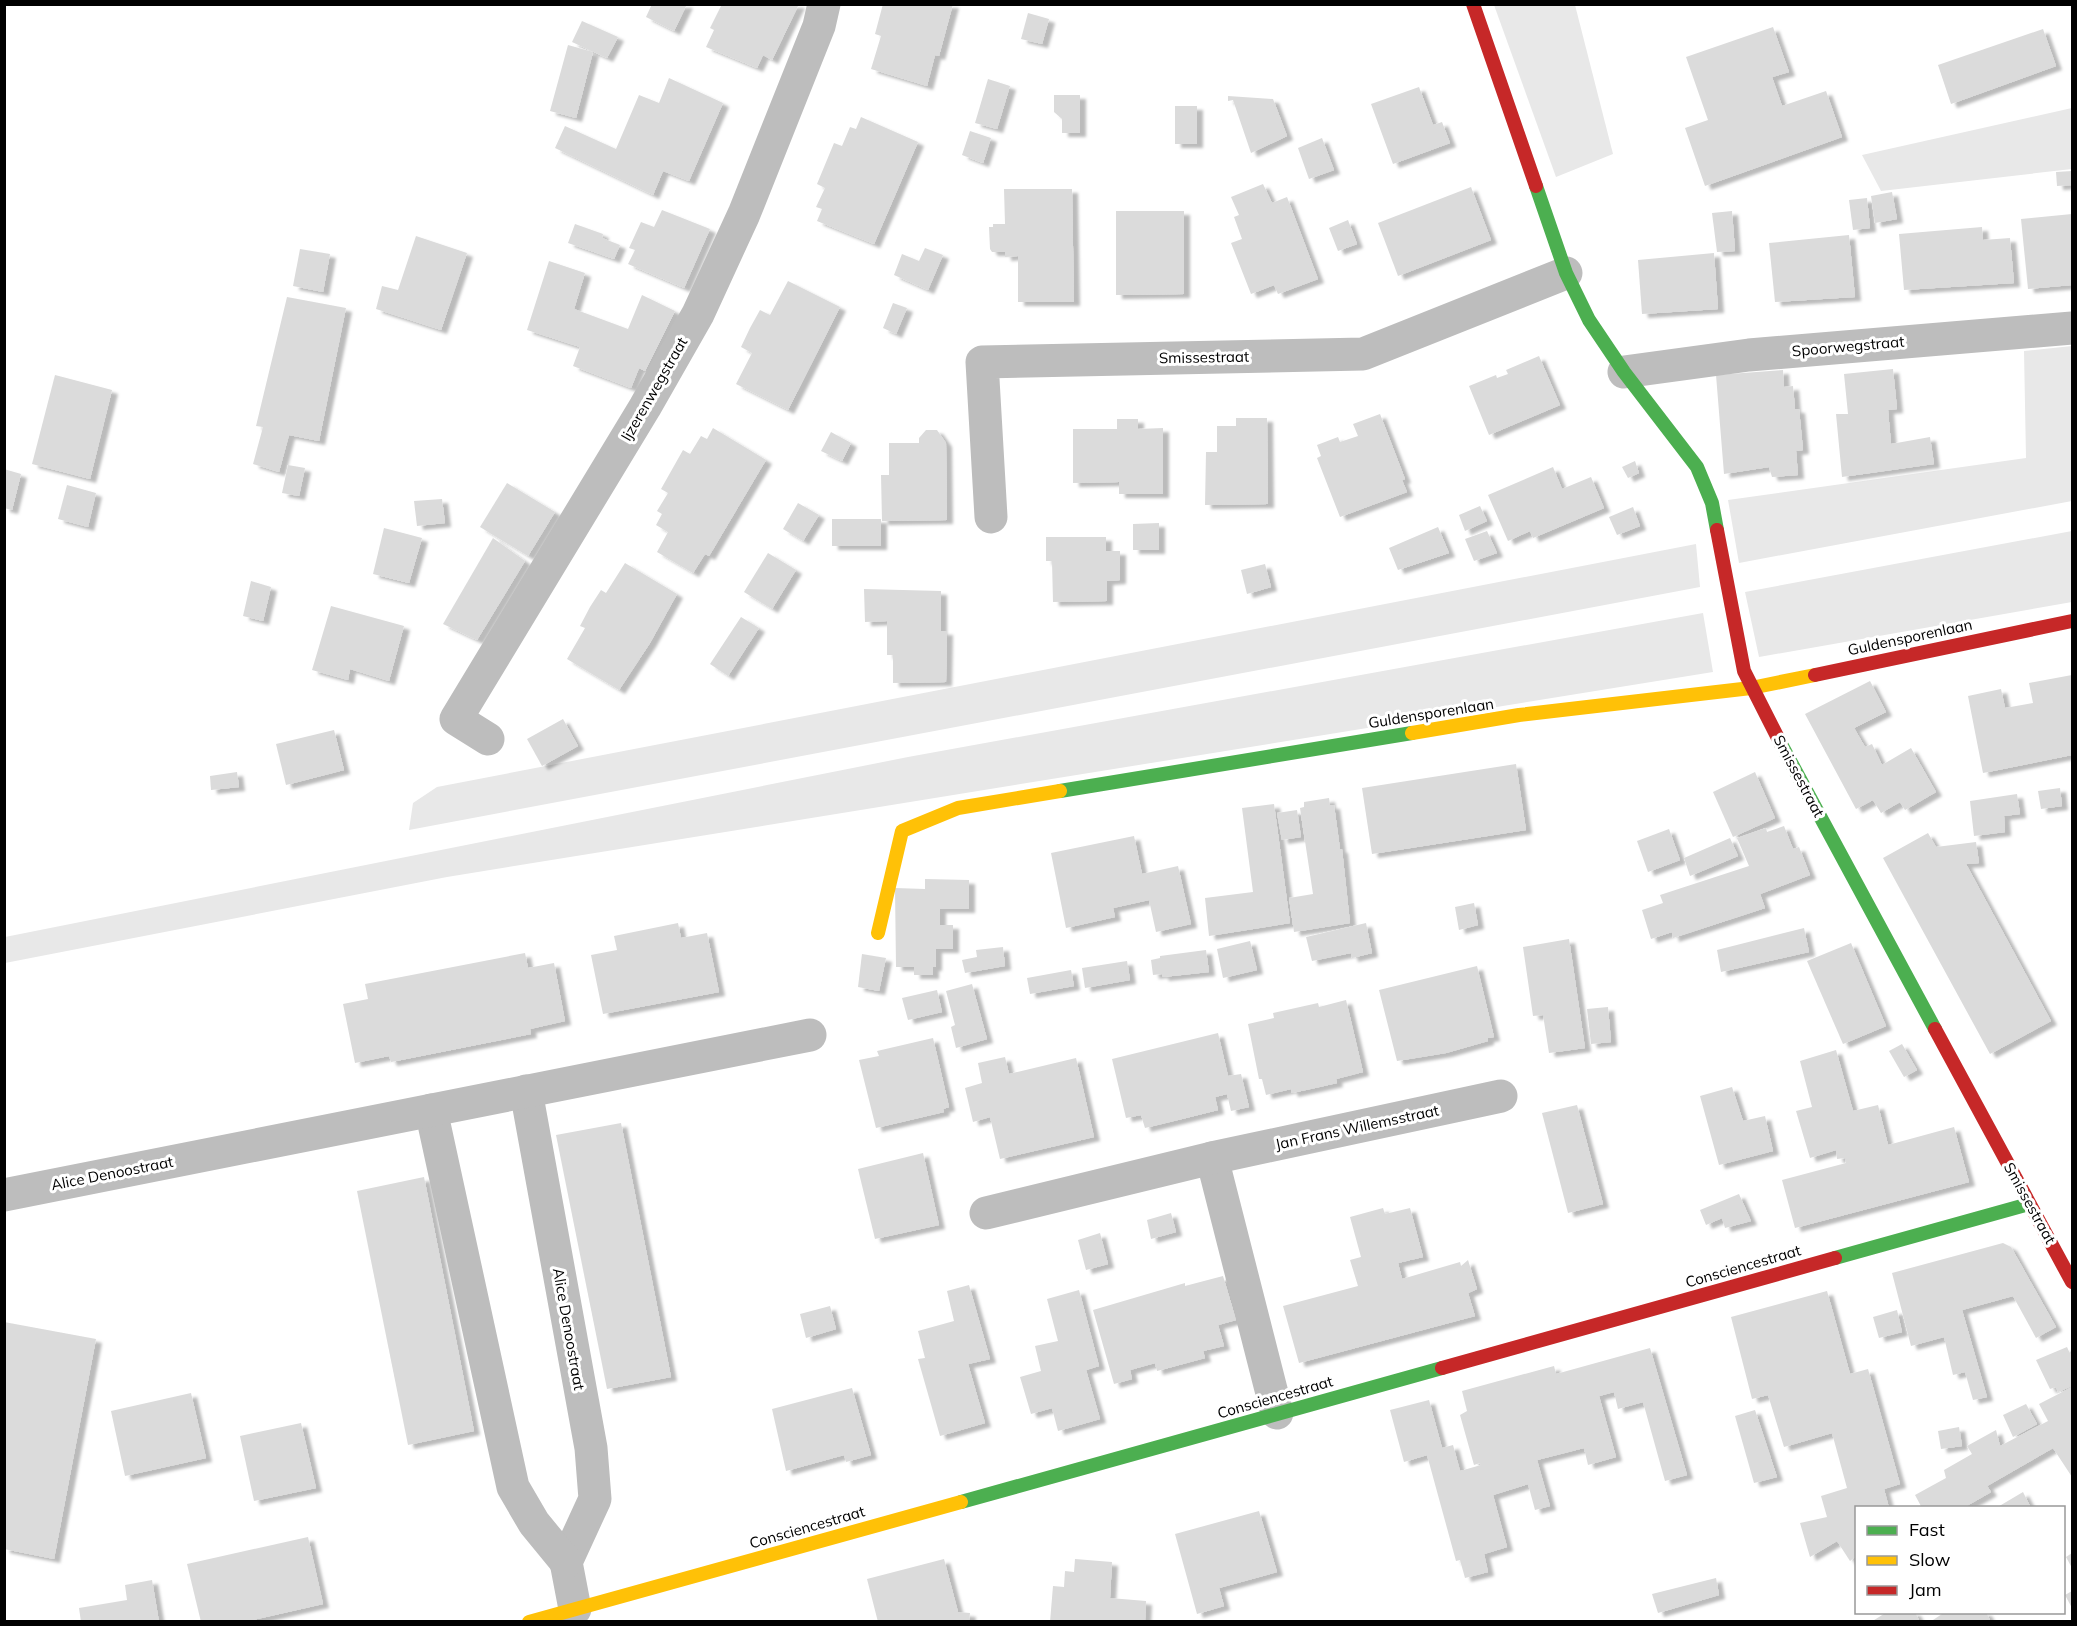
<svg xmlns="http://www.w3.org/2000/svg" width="2077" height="1626" font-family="Mulish,sans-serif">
	<defs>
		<filter id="shadow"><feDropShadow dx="6" dy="4" stdDeviation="1.5" flood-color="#0004"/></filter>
	</defs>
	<rect width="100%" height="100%" fill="#fff"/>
	<g fill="#e8e8e8">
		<path d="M1494,5h81l38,149 -57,23z"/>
		<path d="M2072,108v61l-191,22 -19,-36z"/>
		<path d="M2072,346v155l-333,62 -11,-63 298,-42 -2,-107z"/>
		<path d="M2072,531v71l-313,55 -14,-65z"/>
		<path d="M1696,544l4,43 -1291,243 4,-27 24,-16z"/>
		<path d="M1703,613l10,59 -1266,205 -442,86v-26l903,-180z"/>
	</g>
	<g fill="#dbdbdb" filter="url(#shadow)">
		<path d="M652,4h35l-13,27 -28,-14z"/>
		<path d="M722,4h77l-27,56 -9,-5 -6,13 -51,-21 8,-17 -4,-2z"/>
		<path d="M883,4h70l-14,52 -4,-1 -8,31 -56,-17 10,-33 -6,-2z"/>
		<path d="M1028,13l21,6 -7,25 -21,-5z"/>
		<path d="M582,21l36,16 -11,21 -35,-16z"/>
		<path d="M1773,27l16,45 -17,5 10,29 44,-15 16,46 -137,49 -20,-58 23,-8 -22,-63z"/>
		<path d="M2043,29l13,37 -105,38 -13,-39z"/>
		<path d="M568,45l25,7 -17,66 -26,-7z"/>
		<path d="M669,78l54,25 -34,78 -26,-10 -10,24 -98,-47 10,-22 51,23 23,-54 20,8z"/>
		<path d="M988,79l22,7 -13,43 -22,-6z"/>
		<path d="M1419,87l14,38 9,-3 8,21 -57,21 -22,-60z"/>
		<path d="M1054,95h26v38h-18v-14l-8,-7z"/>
		<path d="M1228,96l45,3 14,37 -36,17 -18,-53 -5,1z"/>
		<rect x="1175" y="106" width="22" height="38"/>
		<path d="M861,117l57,25 -44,102 -57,-23 5,-12 -6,-2 9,-19 -8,-4 17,-41 8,3 8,-19 6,2z"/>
		<path d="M970,131l21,7 -8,25 -21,-8z"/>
		<path d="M1322,138l12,32 -25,9 -11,-31z"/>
		<path d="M2072,171v14l-15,1 -1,-14z"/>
		<path d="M1263,184l9,19 15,-6 31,82 -40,15 -4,-9 -23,9 -20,-51 11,-4 -8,-22 5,-2 -8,-18z"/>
		<path d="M1471,187l20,53 -93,36 -20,-53z"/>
		<path d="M1004,189h68l2,113h-56v-46l-13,1v-5h-13l-2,-3 -1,-22h4v-3h12z"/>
		<path d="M1892,192l5,27 -22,4 -4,-27z"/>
		<path d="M1867,198l3,30 -17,2 -4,-30z"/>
		<path d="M662,210l48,19 -26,59 -56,-24 7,-14 -6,-2 12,-26 13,5z"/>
		<path d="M1116,211h68v83l-68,1z"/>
		<path d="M1732,211l3,40 -18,1 -5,-39z"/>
		<path d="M2072,214v71l-44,4 -7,-70z"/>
		<path d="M1348,220l9,24 -19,7 -9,-23z"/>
		<path d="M575,224l28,10 -1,4 18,7 -6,14 -46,-16z"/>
		<path d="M1982,227l1,13 27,-2 4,45 -110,7 -5,-56z"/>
		<path d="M1849,235l6,62 -80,5 -6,-59z"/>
		<path d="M416,236l51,17 -26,77 -65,-21 6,-23 16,4z"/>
		<path d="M925,248l18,7 -15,35 -34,-15 8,-21 17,7z"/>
		<path d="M300,249l30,5 -7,38 -30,-6z"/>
		<path d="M1714,253l4,56 -76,5 -4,-54z"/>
		<path d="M549,261l36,12 -11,36 54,20 14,-34 33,16 -30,60 -6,-3 -8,20 -58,-22 7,-19 -53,-17z"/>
		<path d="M788,281l52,26 -52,103 -52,-26 16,-31 -11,-6 9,-19 10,-18 10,5z"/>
		<path d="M287,297l59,11 -27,133 -30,-6 -10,37 -26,-8 10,-37 -7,-1z"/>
		<path d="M893,303l14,5 -11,26 -13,-6z"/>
		<path d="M1539,356l21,49 -71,30 -20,-49 27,-11 1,3 11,-4 -2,-4z"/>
		<path d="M1893,369l4,40 -9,1 3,34 39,-7 4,27 -92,13 -6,-63h12l-4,-40z"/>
		<path d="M1783,370l1,17 9,-1 2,23h4l4,41 -7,1 2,24 -26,2 -3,-10 -45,7 -8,-99z"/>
		<path d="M55,375l57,15 -22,89 -58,-15z"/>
		<path d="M1380,414l25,65 -3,1 5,12 -67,25 -23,-59 4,-2 -4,-11 21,-8 2,5 18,-6 -5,-12z"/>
		<path d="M1236,418h31l1,86 -63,1 1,-53h11v-26h19z"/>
		<path d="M1117,419h21v10l25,-1v66h-44v-12l-46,1v-54h44z"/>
		<path d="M713,428l53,32 -57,96 -4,-2 -12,19 -36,-21 11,-20 -12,-7 6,-11 -5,-3 11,-18 -7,-4 22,-39 7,4 11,-18 6,3z"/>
		<path d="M926,430h11l9,13 1,77 -65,1 -1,-46h8v-32h30v-5z"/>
		<path d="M831,432l20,11 -9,18 -21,-10z"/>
		<path d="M1635,461l4,12 -11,5 -6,-11z"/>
		<path d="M288,465l17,3 -6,28 -17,-3z"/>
		<path d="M1553,467l9,22 29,-12 13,31 -71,30 -3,-7 -22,10 -20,-46z"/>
		<path d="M4,469l17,5 -9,36 -8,-2z"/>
		<path d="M507,483l48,29 -27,44 -48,-29z"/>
		<path d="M67,485l29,8 -8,34 -30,-8z"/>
		<path d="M442,499l3,24 -28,3 -3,-25z"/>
		<path d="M798,503l21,12 -16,26 -20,-12z"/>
		<path d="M1480,506l7,15 -22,10 -6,-16z"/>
		<path d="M1633,507l7,19 -23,9 -8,-18z"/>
		<rect x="832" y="519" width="49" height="27"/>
		<path d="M1159,523v27h-26v-26z"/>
		<path d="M1438,527l11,26 -51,17 -9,-22z"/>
		<path d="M384,528l38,10 -13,45 -36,-9z"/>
		<path d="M1487,531l10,22 -23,8 -9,-22z"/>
		<path d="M1046,537h60v14h14v29l-13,1v20l-54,1 -1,-41h-6z"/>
		<path d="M493,538l32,23 -48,79 -34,-16z"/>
		<path d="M768,553l28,17 -24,39 -28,-17z"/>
		<path d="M625,563l52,31 -27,49 -31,47 -52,-31 18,-31 -5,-2 10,-19 11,-17 5,3z"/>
		<path d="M1265,564l6,23 -24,7 -6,-24z"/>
		<path d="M251,581l20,6 -8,34 -20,-5z"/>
		<path d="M864,589l77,2v40h6l-1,51 -53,1v-28h-6v-34l-22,1z"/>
		<path d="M331,606l73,20 -15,55 -39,-12 -2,11 -36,-10z"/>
		<path d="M741,617l18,11 -31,48 -18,-12z"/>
		<path d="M2072,675v80l-89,18 -15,-77 33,-7 4,19 28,-5 -4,-20z"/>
		<path d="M1870,681l16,31 -32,16 11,19 7,-3 10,21 29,-17 25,44 -31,18 -5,-8 -19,11 -8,-13 -17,9 -51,-95z"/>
		<path d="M563,719l15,27 -36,20 -15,-27z"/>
		<path d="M334,730l10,40 -58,15 -10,-41z"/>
		<path d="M1516,764l10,66 -154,24 -10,-66z"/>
		<path d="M237,772l2,15 -28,3 -1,-14z"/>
		<path d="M1755,772l20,46 -42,19 -20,-45z"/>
		<path d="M2060,788l2,18 -21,3 -3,-18z"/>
		<path d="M2017,794l3,20 -16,2 1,16 -31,4 -4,-35z"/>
		<path d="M1329,798l1,7h4l6,44h2l8,74 -56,9 -5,-34 24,-4 -13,-86 4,-1v-5z"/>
		<path d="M1274,804l16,119 -81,13 -4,-38 48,-6 -11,-84z"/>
		<path d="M1297,810l4,27 -19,3 -5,-27z"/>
		<path d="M1784,826l9,23 6,-2 11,28 -50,19 5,14 -92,30 -1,-6 -21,7 -9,-29 21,-7 -3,-8 89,-29 -12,-28 29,-10 1,4z"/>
		<path d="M1669,829l11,31 -32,12 -11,-31z"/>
		<path d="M1928,833l8,14 40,-5 3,21 -13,1 85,157 -61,33 -107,-196z"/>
		<path d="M1134,836l8,38 36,-8 13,58 -35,8 -7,-32 -36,8 2,9 -49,11 -15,-75z"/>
		<path d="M1730,838l8,18 -48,20 -6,-18z"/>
		<path d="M925,879l44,1v29h-29v16h13v24h-17v18h-3v8h-19v-8h-18l-1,-79 30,1z"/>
		<path d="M1474,903l4,22 -19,5 -4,-23z"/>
		<path d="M678,923l3,15 26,-5 12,59 -116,22 -12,-59 26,-5 -3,-14z"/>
		<path d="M1366,923l6,30 -20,5 -1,-5 -39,8 -6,-24z"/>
		<path d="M1804,928l5,24 -88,20 -4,-22z"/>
		<path d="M1569,939l16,109 -36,5 -6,-38 -10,1 -10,-69z"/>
		<path d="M1250,941l7,29 -34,8 -6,-29z"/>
		<path d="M1851,943l35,83 -43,18 -36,-83z"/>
		<path d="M1003,947l2,19 -40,7 -3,-13 15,-3 -1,-7z"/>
		<path d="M1206,950l3,22 -46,5 -1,-3 -9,1 -2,-15 9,-2v-2z"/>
		<path d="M525,953l3,15 26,-5 11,58 -35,8 1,5 -140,28 -2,-6 -34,7 -12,-59 25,-5 -3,-15z"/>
		<path d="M862,954l24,4 -7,33 -21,-4z"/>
		<path d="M1127,961l3,19 -45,8 -3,-20z"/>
		<path d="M1477,966l17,71 -6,1v3l-42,12 -49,8 -18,-71z"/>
		<path d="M1071,970l3,16 -44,8 -3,-16z"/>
		<path d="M972,984l15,55 -31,9 -5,-21 4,-2 -9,-34z"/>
		<path d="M937,990l5,22 -34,8 -6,-22z"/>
		<path d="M1346,1000l17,72 -27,7 1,4 -22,5 -23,5 -1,-4 -25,6 -4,-16h-3l-11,-55 26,-6 -1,-5 45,-10 1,4z"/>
		<path d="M1608,1007l3,35 -20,2 -4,-35z"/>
		<path d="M1218,1033l10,43 13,-2 8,33 -18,4 -4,-17 -12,3 3,13 -36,9 -37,9 -4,-13 -15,3 -14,-59z"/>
		<path d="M933,1038l16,69 -6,2 1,3 -68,16 -17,-68 20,-4 -2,-5z"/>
		<path d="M1902,1044l15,26 -13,7 -15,-26z"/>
		<path d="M1836,1050l17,61 25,-6 10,40 66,-18 15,55 -174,46 -13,-48 64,-17 -1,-5 -8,1 -1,-9 -26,8 -14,-47 16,-4 -12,-46z"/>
		<path d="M1005,1057l4,17 67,-16 18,79 -94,22 -10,-42 -17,5 -8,-34 17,-5 -4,-20z"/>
		<path d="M1732,1087l11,34 22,-5 8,35 -54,14 -19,-69z"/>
		<path d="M1577,1105l26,99 -35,9 -26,-100z"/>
		<path d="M621,1123l50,254 -64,12 -51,-254z"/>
		<path d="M923,1153l16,72 -64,14 -17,-70z"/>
		<path d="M424,1177l50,254 -66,14 -51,-254z"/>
		<path d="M1739,1194l12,27 -26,7 -3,-10 -16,7 -6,-15z"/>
		<path d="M1383,1208l2,6 25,-6 13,49 -25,6 4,16 58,-17 1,4 7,-6 9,29 -9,4 7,23 -176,47 -16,-57 75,-20 -8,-26 11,-3 -11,-40z"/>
		<path d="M1171,1213l5,19 -25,7 -4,-19z"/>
		<path d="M1100,1233l8,31 -22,6 -8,-30z"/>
		<path d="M2003,1243l8,4 45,80 -20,11 -23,-42 -51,14 25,87 -14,3 -8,-28 -12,3 -9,-38 -33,9 -19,-73z"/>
		<path d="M1223,1276l13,44 -18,5 6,21 -21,5 2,7 -48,13 -2,-8 -25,7 2,9 -18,5 -21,-74 92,-27v3z"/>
		<path d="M969,1285l21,74 -22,5 17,59 -45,13 -22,-77 7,-1 -7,-27 36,-10 -7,-30z"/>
		<path d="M1079,1290l20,76 -13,4 14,49 -42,12 -6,-23 -21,6 -11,-37 21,-6 -6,-25 23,-5 -11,-42z"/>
		<path d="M1827,1291l23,83 18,-5 32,115 -16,5 5,19h-33v48l-6,5 -13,-20 -27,16 -10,-34 27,-6 -6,-21 26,-8 -15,-55 -48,14 -16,-52 -16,4 -21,-82z"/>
		<path d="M830,1306l6,23 -30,9 -6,-24z"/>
		<path d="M1897,1310l5,22 -23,6 -6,-21z"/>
		<path d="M4,1322l92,17 -42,220 -50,-10z"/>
		<path d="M2067,1347l5,11v28l-14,6 -2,-5 -6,2 -14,-29z"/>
		<path d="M1650,1348l37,127 -22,6 -22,-79 -25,7 -4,-17 -15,4 17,61 -28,8 -4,-17 -47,12 13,46 -15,4 -7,-26 -35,11 14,52 -23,7 4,18 -23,6 -5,-18 -4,1 -29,-106 -23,7 -14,-52 39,-10 13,48 11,-3 7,26 21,-6 -1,-2 -6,2 -14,-50 7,-4 -5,-20 92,-25 2,8z"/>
		<path d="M2072,1387v90l-19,-29 -66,38 4,6 -28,16h-41l-7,-13 31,-17 -2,-8 28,-16 -5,-8 29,-16 4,16 48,-25 -9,-17z"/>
		<path d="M852,1388l19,67 -25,7 -2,-7 -58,16 -14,-62z"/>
		<path d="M191,1393l15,65 -81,18 -14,-65z"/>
		<path d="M2026,1404l11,20 -24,13 -10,-22z"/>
		<path d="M1755,1410l22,67 -23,6 -19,-67z"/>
		<path d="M301,1423l15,65 -62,13 -14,-65z"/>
		<path d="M1959,1427l3,19 -21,3 -3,-18z"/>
		<path d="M2023,1492l8,16h-35z"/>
		<path d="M1259,1511l18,61 -58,16 5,18 -27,8 -22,-80z"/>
		<path d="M308,1537l15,67 -79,18h-43l-14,-58z"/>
		<path d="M2072,1553v15l-6,-11z"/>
		<path d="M944,1559l14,53 12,1 -1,9h-91l-11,-43z"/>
		<path d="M1075,1559l37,3 -2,36 36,3 -1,21h-95l3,-36 11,1 1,-16 9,1z"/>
		<path d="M1716,1578l3,17 -61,18 -6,-19z"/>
		<path d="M152,1580l7,42h-78l-2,-14 48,-8 -2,-15z"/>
		<path d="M2072,1591v17l-7,-13z"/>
		<path d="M1887,1612h28l5,10h-49z"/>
		<path d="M1945,1612h41l5,10h-61z"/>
	</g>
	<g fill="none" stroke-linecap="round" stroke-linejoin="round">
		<g stroke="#bdbdbd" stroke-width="33">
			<path d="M1624,372l125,-17 323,-27"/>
			<path d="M991,517l-9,-155 381,-8 203,-81"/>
			<path d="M488,739l-32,-20 189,-312 53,-93 46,-100 75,-188 5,-22"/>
			<path d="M526,1091l65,357 4,51 -29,63 9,47"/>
			<path d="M431,1110l82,377 21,36 32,39"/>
			<path d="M1212,1158l65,255"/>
			<path d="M4,1195l806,-160"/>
			<path d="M986,1213l226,-55 289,-62"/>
		</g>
		<g stroke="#4caf50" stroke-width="14">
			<path d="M1536,186l30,87 23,47 35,52 73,95 15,36 5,27"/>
			<path d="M1781,744l154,285"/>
			<path d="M1060,791l352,-58"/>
			<path d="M1835,1258l194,-54"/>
			<path d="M961,1502l481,-134"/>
		</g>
		<g stroke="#ffc107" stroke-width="14">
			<path d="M1412,733l107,-18 232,-27 64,-13"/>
			<path d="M878,933l24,-102 56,-23 102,-17"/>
			<path d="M529,1622l432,-120"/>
		</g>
		<g stroke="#c62828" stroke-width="14">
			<path d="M1473,4l63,182"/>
			<path d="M1717,530l27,141 37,73"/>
			<path d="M1815,675l257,-54"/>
			<path d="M1935,1029l137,253"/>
			<path d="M1442,1368l393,-110"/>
		</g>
	</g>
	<g text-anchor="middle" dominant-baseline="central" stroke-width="6" stroke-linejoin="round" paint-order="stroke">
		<g font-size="15" fill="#000" stroke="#fff">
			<text transform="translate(1848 346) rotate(-5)">Spoorwegstraat</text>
			<text transform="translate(1204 357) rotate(-1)">Smissestraat</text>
			<text transform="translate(654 389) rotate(-60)">Ijzerenwegstraat</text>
			<text transform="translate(1910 637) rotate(-12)">Guldensporenlaan</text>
			<text transform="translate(1431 713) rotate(-9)">Guldensporenlaan</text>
			<text transform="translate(1799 776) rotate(62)">Smissestraat</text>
			<text transform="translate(1357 1127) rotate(-12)">Jan Frans Willemsstraat</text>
			<text transform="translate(112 1173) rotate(-11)">Alice Denoostraat</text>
			<text transform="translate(2030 1203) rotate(61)">Smissestraat</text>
			<text transform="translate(1743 1266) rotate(-16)">Consciencestraat</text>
			<text transform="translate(569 1329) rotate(80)">Alice Denoostraat</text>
			<text transform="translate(1275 1397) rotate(-16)">Consciencestraat</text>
			<text transform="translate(807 1527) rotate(-16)">Consciencestraat</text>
		</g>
	</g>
	<rect width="2077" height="1626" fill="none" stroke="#000000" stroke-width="12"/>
	<rect x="1855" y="1506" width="210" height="108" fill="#ffffff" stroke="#999999" stroke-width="1.5"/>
	<rect x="1867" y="1526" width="30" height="9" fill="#4caf50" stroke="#999999" stroke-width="1.5"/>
	<text x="1909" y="1536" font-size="18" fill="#000000">Fast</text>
	<rect x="1867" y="1556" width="30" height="9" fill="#ffc107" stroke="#999999" stroke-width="1.5"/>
	<text x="1909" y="1566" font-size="18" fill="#000000">Slow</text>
	<rect x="1867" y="1586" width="30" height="9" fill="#c62828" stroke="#999999" stroke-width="1.5"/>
	<text x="1909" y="1596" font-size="18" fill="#000000">Jam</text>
</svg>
